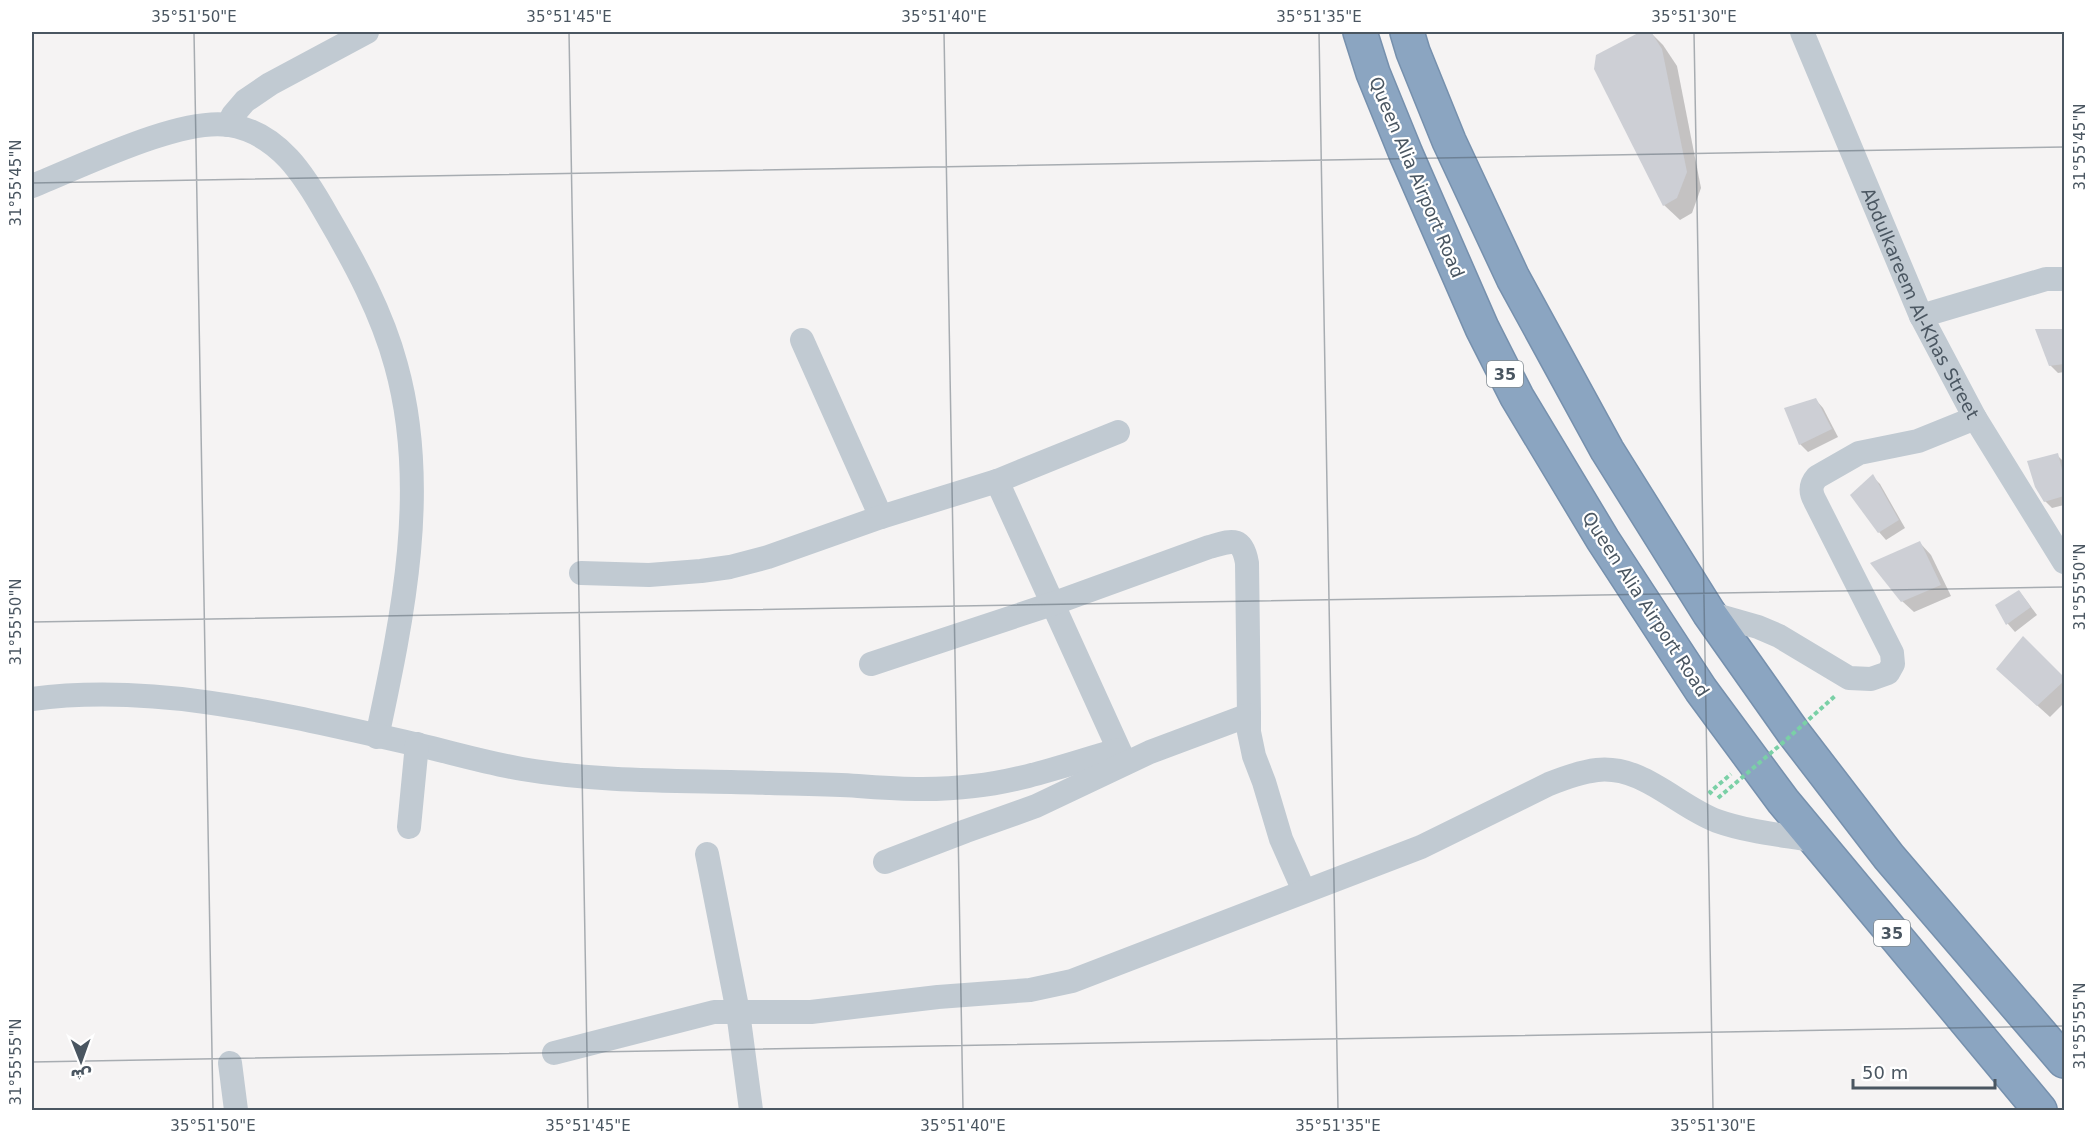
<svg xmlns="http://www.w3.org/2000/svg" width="2096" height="1142" font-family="'DejaVu Sans',Vazirmatn,sans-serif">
	<rect width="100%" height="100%" fill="#f5f3f3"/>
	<g fill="#0003">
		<path d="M1643,32h7l13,13 14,21 24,122 -9,25 -12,7 -16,-15 -67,-149z"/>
		<path d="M2064,330v42l-6,1 -8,-8 -12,-34z"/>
		<path d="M1816,400l7,8 15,29 -30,15 -8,-8 -14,-35z"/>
		<path d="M2057,455l7,7v43l-12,3 -7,-7z"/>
		<path d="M1872,476l8,8 25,44 -19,12 -7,-8z"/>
		<path d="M1920,543l11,12 20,41 -37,16 -12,-11z"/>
		<path d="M2019,591l18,24 -22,17 -7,-8 -11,-18z"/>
		<path d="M2023,639l41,40v24l-14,14 -41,-37z"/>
	</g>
	<g fill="#cdcfd5">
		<path d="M1640,32h11l11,17 25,123 -10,26 -14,8 -69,-137 2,-14z"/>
		<path d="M2035,329h29v35l-15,2z"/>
		<path d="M1816,398l16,31 -33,16 -15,-37z"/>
		<path d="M2058,453l6,25v18l-20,6 -9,-15 -8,-26z"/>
		<path d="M1873,474l26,46 -21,13 -28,-38z"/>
		<path d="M1920,541l21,44 -40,17 -31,-39z"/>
		<path d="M2019,590l12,17 -25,18 -11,-20z"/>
		<path d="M2023,636l41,41v4l-27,25 -41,-37z"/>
	</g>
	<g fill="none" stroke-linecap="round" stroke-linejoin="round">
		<g stroke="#7690ad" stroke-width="36">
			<g id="highway">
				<path d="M1360,32l13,41 33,81 76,174 35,69 86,143 98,150 82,111 257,309"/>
				<path d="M1407,32l6,20 36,89 64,137 94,172 102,163 84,119 96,125 175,204"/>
			</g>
		</g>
		<path stroke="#7ad0a6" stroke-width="4" stroke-dasharray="4.5 3" stroke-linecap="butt" d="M1712,794l-2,-2 21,-18"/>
		<g stroke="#c1cad2" stroke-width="24">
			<path id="s1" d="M1802,32l119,284 54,102 89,144"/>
			<path d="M228,125l5,-10 12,-14 25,-17 97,-52"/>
			<path d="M32,186c48,-19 148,-69 197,-61 50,8 76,51 99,92 27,46 54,96 68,148 34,122 7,251 -19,372"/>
			<path d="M1921,316l125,-37h18"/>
			<path d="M802,340l79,177"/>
			<path d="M997,481l128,282"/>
			<path d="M581,573l68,2 52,-4 29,-4 38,-10 113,-40 116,-36 121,-49"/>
			<path d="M1709,613l49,14 21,9 70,42 22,1 17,-6 5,-9 -1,-11 -77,-152c-5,-9 -5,-16 2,-24l42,-24 59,-12 57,-23"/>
			<path d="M871,664l181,-60 157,-57c22,-6 33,-12 38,16l2,152"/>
			<path d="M32,699c129,-17 261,18 387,46 34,8 68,18 103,24 82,14 165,11 248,14 29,1 59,1 88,3 39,3 77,5 116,0 49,-5 97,-23 144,-36"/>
			<path d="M409,827l8,-83"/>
			<path d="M707,854l31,158 13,98"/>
			<path d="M885,862l81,-31 70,-25 114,-54 99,-37v17l5,24 10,26 17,57 23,52"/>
			<path d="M554,1053l160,-41h97l127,-15 92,-7 42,-9 349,-134 128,-63c15,-6 31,-12 48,-14 46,-5 80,36 120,51 31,11 66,14 99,20"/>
			<path d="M230,1063l6,47"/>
		</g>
		<use href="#highway" stroke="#8ba5c1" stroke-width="33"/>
		<path stroke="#7ad0a6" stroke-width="4" stroke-dasharray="4.5 3" stroke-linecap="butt" d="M1718,798l68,-58 49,-44"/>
	</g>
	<path fill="none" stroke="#4a5661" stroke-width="1.5" stroke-opacity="0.45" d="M194,32l19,1078M569,32l19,1078M944,32l19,1078M1319,32l19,1078M1694,32l19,1078M32,183l2032,-36M32,622l2032,-35M32,1062l2032,-36"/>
	<g text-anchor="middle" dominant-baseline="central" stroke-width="4.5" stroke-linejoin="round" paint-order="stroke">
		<g fill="#fff" stroke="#808990" stroke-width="1.5">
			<rect x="1487" y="361" width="36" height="26" rx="4.5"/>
			<rect x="1874" y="920" width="36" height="26" rx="4.5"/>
		</g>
		<g font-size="16" font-weight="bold" fill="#4a5661">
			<text x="1505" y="374">35</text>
			<text x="1892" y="933">35</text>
		</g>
		<g font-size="18" fill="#4a5661" stroke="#fff">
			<text transform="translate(1417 177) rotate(67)">Queen Alia Airport Road</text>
			<text stroke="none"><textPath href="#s1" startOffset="296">Abdulkareem Al-Khas Street</textPath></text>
			<text transform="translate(1646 604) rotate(57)">Queen Alia Airport Road</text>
		</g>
	</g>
	<rect width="2096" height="1142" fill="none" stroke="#ffffff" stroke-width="66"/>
	<g transform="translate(81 1061) rotate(179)" stroke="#ffffff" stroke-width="4.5" paint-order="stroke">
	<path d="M0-4.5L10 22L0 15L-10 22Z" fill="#4a5661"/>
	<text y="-9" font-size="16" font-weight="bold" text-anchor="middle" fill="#4a5661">ش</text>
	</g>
	<path d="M1853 1079v9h142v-9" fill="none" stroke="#4a5661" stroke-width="3"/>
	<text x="1862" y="1079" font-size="18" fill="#4a5661" stroke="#ffffff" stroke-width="4.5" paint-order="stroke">50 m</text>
	<rect x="33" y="33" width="2030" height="1076" fill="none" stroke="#4a5661" stroke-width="2"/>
	<g font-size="15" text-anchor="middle" fill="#4a5661">
		<text x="194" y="22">35°51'50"E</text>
		<text x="569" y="22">35°51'45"E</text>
		<text x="944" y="22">35°51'40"E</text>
		<text x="1319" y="22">35°51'35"E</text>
		<text x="1694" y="22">35°51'30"E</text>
		<text transform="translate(2080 147) rotate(-90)" y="5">31°55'45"N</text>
		<text transform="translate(16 183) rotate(-90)" y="5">31°55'45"N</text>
		<text transform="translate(2080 587) rotate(-90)" y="5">31°55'50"N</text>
		<text transform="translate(16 622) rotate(-90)" y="5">31°55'50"N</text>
		<text transform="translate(2080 1026) rotate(-90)" y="5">31°55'55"N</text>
		<text transform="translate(16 1062) rotate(-90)" y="5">31°55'55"N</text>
		<text x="213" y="1131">35°51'50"E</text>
		<text x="588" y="1131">35°51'45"E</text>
		<text x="963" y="1131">35°51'40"E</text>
		<text x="1338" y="1131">35°51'35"E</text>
		<text x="1713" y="1131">35°51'30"E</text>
	</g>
</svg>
